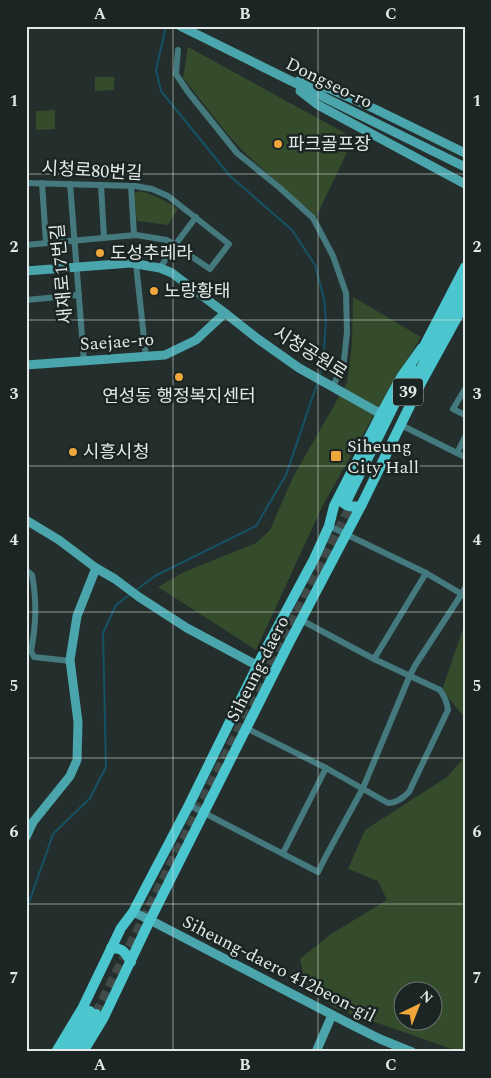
<svg xmlns="http://www.w3.org/2000/svg" width="491" height="1078" font-family="Spectral,'Noto Sans KR',serif">
	<rect width="100%" height="100%" fill="#242f2d"/>
	<g fill="#344b2c" fill-rule="evenodd">
		<path d="M188,47l166,91 -38,79 -70,-63 -17,-18 -46,-58z"/>
		<path d="M95,77h19v13l-19,1z"/>
		<path d="M55,110v19l-19,1v-19z"/>
		<path d="M139,191c15,3 26,10 39,18l-10,16 -31,-4 -3,-28z"/>
		<path d="M353,297l68,40 -40,66 -58,102 -67,145 -98,-63 26,-15 72,-29 14,-13 23,-53 54,-94 5,-39z"/>
		<path d="M465,623v95l-23,-28z"/>
		<path d="M465,757v295h-5l-125,-44 -30,-25 -5,-24 31,-25 56,-34 -9,-19 -30,-12 17,-39 82,-53zM434,990v30h-30v-30z"/>
	</g>
	<g fill="none" stroke-linecap="round" stroke-linejoin="round">
		<g stroke="#165265" stroke-width="2">
			<path d="M166,26l-10,44 5,21 69,85 62,54 23,35 9,34 2,21 -3,44 -4,13"/>
			<path d="M135,591l20,-15 101,-50 30,-51 32,-94"/>
			<path d="M26,911l27,-77 37,-36 16,-31 -3,-134 13,-28 13,-10"/>
		</g>
		<path stroke="#404b49" stroke-width="10" stroke-dasharray="10 5" stroke-linecap="butt" d="M96,1014l258,-514"/>
		<g stroke="#44797e" stroke-width="6">
			<path d="M178,50l-2,24 12,18 49,61 43,35 33,30 20,38 13,37 1,39 -3,29 -11,26"/>
			<path d="M26,183l109,3 17,3 16,7 61,48 -19,25 -43,-29 -31,-5 -110,10"/>
			<path d="M42,183l4,60"/>
			<path d="M70,184l14,177"/>
			<path d="M101,185l3,53"/>
			<path d="M131,186l3,49"/>
			<path d="M136,264l10,93"/>
			<path d="M160,268l15,-23 21,-28"/>
			<path d="M26,300l53,-5"/>
			<path d="M465,389l-12,20 12,6"/>
			<path d="M401,425l64,32"/>
			<path d="M457,453l8,-16"/>
			<path d="M329,526l97,47 39,23"/>
			<path d="M26,570l6,5c5,25 4,51 -1,76l3,6 36,4"/>
			<path d="M301,620l73,39 66,31c5,7 7,12 8,20l-39,82c-6,6 -12,11 -21,11l-62,-35"/>
			<path d="M374,659l52,-86"/>
			<path d="M246,728l80,40 -43,85"/>
			<path d="M189,805l129,67 8,-16 37,-68 47,-113 6,-11 45,-69 4,-7"/>
		</g>
		<g stroke="#4aa5ac" stroke-width="9">
			<path d="M180,26l285,141"/>
			<path d="M298,81l32,8 45,20 90,44"/>
			<path d="M300,91l18,14 147,79"/>
			<path d="M26,271l105,-8 29,5 12,5 53,40 33,26 41,29 82,46"/>
			<path d="M26,365l139,-10 31,-15 29,-27"/>
			<path d="M26,520l33,20 37,28 19,11 24,18 48,31 86,46"/>
			<path d="M26,837l7,-15 37,-46 7,-16 1,-38 -8,-62 7,-44 19,-48"/>
			<path d="M133,912l17,8 198,103 32,16 32,13"/>
			<path d="M316,1052l16,-37"/>
		</g>
		<g stroke="#4bc6cf" stroke-width="10">
			<path d="M420,354l45,-87"/>
			<path d="M414,381l51,-96"/>
			<path d="M339,497c5,9 11,11 22,9"/>
			<path d="M348,498l64,-129"/>
			<path d="M111,948c12,0 14,4 20,14"/>
			<path d="M56,1052l27,-45 38,-79 12,-16 56,-107 73,-149 52,-97 15,-33 5,-20 47,-92 21,-38 20,-28"/>
			<path d="M65,1052l13,-20 12,-21"/>
			<path d="M74,1052l10,-16 12,-22"/>
			<path d="M83,1052l20,-33 47,-99 139,-277 72,-137 61,-125 43,-78"/>
		</g>
	</g>
	<path fill="none" stroke="#e2e9e7" stroke-width="1" stroke-opacity="0.55" d="M173,26v1026M318,26v1026M26,174h439M26,320h439M26,466h439M26,612h439M26,758h439M26,904h439"/>
	<g fill="#efa73d" stroke="#1b2523" stroke-width="2">
		<circle cx="278" cy="144" r="5"/>
		<circle cx="100" cy="253" r="5"/>
		<circle cx="154" cy="291" r="5"/>
		<circle cx="179" cy="377" r="5"/>
		<circle cx="73" cy="452" r="5"/>
		<rect x="330" y="450" width="12" height="12" rx="2.5"/>
	</g>
	<g text-anchor="middle" dominant-baseline="central" stroke-width="5" stroke-linejoin="round" paint-order="stroke">
		<rect fill="#1b2523" stroke="#a6aeac" stroke-width="1" x="393" y="378.5" width="30" height="27" rx="4"/>
		<g font-size="16" font-weight="bold" fill="#e2e9e7">
			<text x="408" y="392">39</text>
		</g>
		<g font-size="18" fill="#e2e9e7" stroke="#1b2523">
			<text transform="translate(329 83) rotate(26)">Dongseo-ro</text>
			<text transform="translate(92 171) rotate(3)">시청로80번길</text>
			<text transform="translate(62 274) rotate(-95)">새재로17번길</text>
			<text transform="translate(117 342) rotate(-4)">Saejae-ro</text>
			<text transform="translate(310 353) rotate(32)">시청공원로</text>
			<text transform="translate(258 669) rotate(-63)">Siheung-daero</text>
			<text transform="translate(279 969) rotate(27)">Siheung-daero 412beon-gil</text>
		</g>
		<g font-size="18" fill="#e2e9e7" stroke="#1b2523" text-anchor="start">
			<text x="288" y="144">파크골프장</text>
			<text x="110" y="253">도성추레라</text>
			<text x="164" y="291">노랑황태</text>
			<text x="179" y="396" text-anchor="middle">연성동 행정복지센터</text>
			<text x="347" y="446">Siheung<tspan x="347" dy="21">City Hall</tspan></text>
			<text x="83" y="452">시흥시청</text>
		</g>
	</g>
	<rect width="491" height="1078" fill="none" stroke="#1b2523" stroke-width="55"/>
	<g transform="translate(418 1006) rotate(43)"><circle r="24" fill="#1b2523" stroke="#6b7371"/>
	<path d="M0-4L9 19L0 12L-9 19Z" fill="#efa73d"/>
	<text y="-8" font-size="14" font-weight="bold" text-anchor="middle" fill="#e2e9e7">N</text>
	</g>
	<rect x="28" y="28" width="436" height="1022" fill="none" stroke="#e2e9e7" stroke-width="2"/>
	<g font-size="16" text-anchor="middle" font-weight="bold" fill="#e2e9e7">
		<text x="100" y="19">A</text>
		<text x="245" y="19">B</text>
		<text x="391" y="19">C</text>
		<text x="14" y="106">1</text>
		<text x="477" y="106">1</text>
		<text x="14" y="252">2</text>
		<text x="477" y="252">2</text>
		<text x="14" y="399">3</text>
		<text x="477" y="399">3</text>
		<text x="14" y="545">4</text>
		<text x="477" y="545">4</text>
		<text x="14" y="691">5</text>
		<text x="477" y="691">5</text>
		<text x="14" y="837">6</text>
		<text x="477" y="837">6</text>
		<text x="14" y="983">7</text>
		<text x="477" y="983">7</text>
		<text x="100" y="1070">A</text>
		<text x="245" y="1070">B</text>
		<text x="391" y="1070">C</text>
	</g>
</svg>
